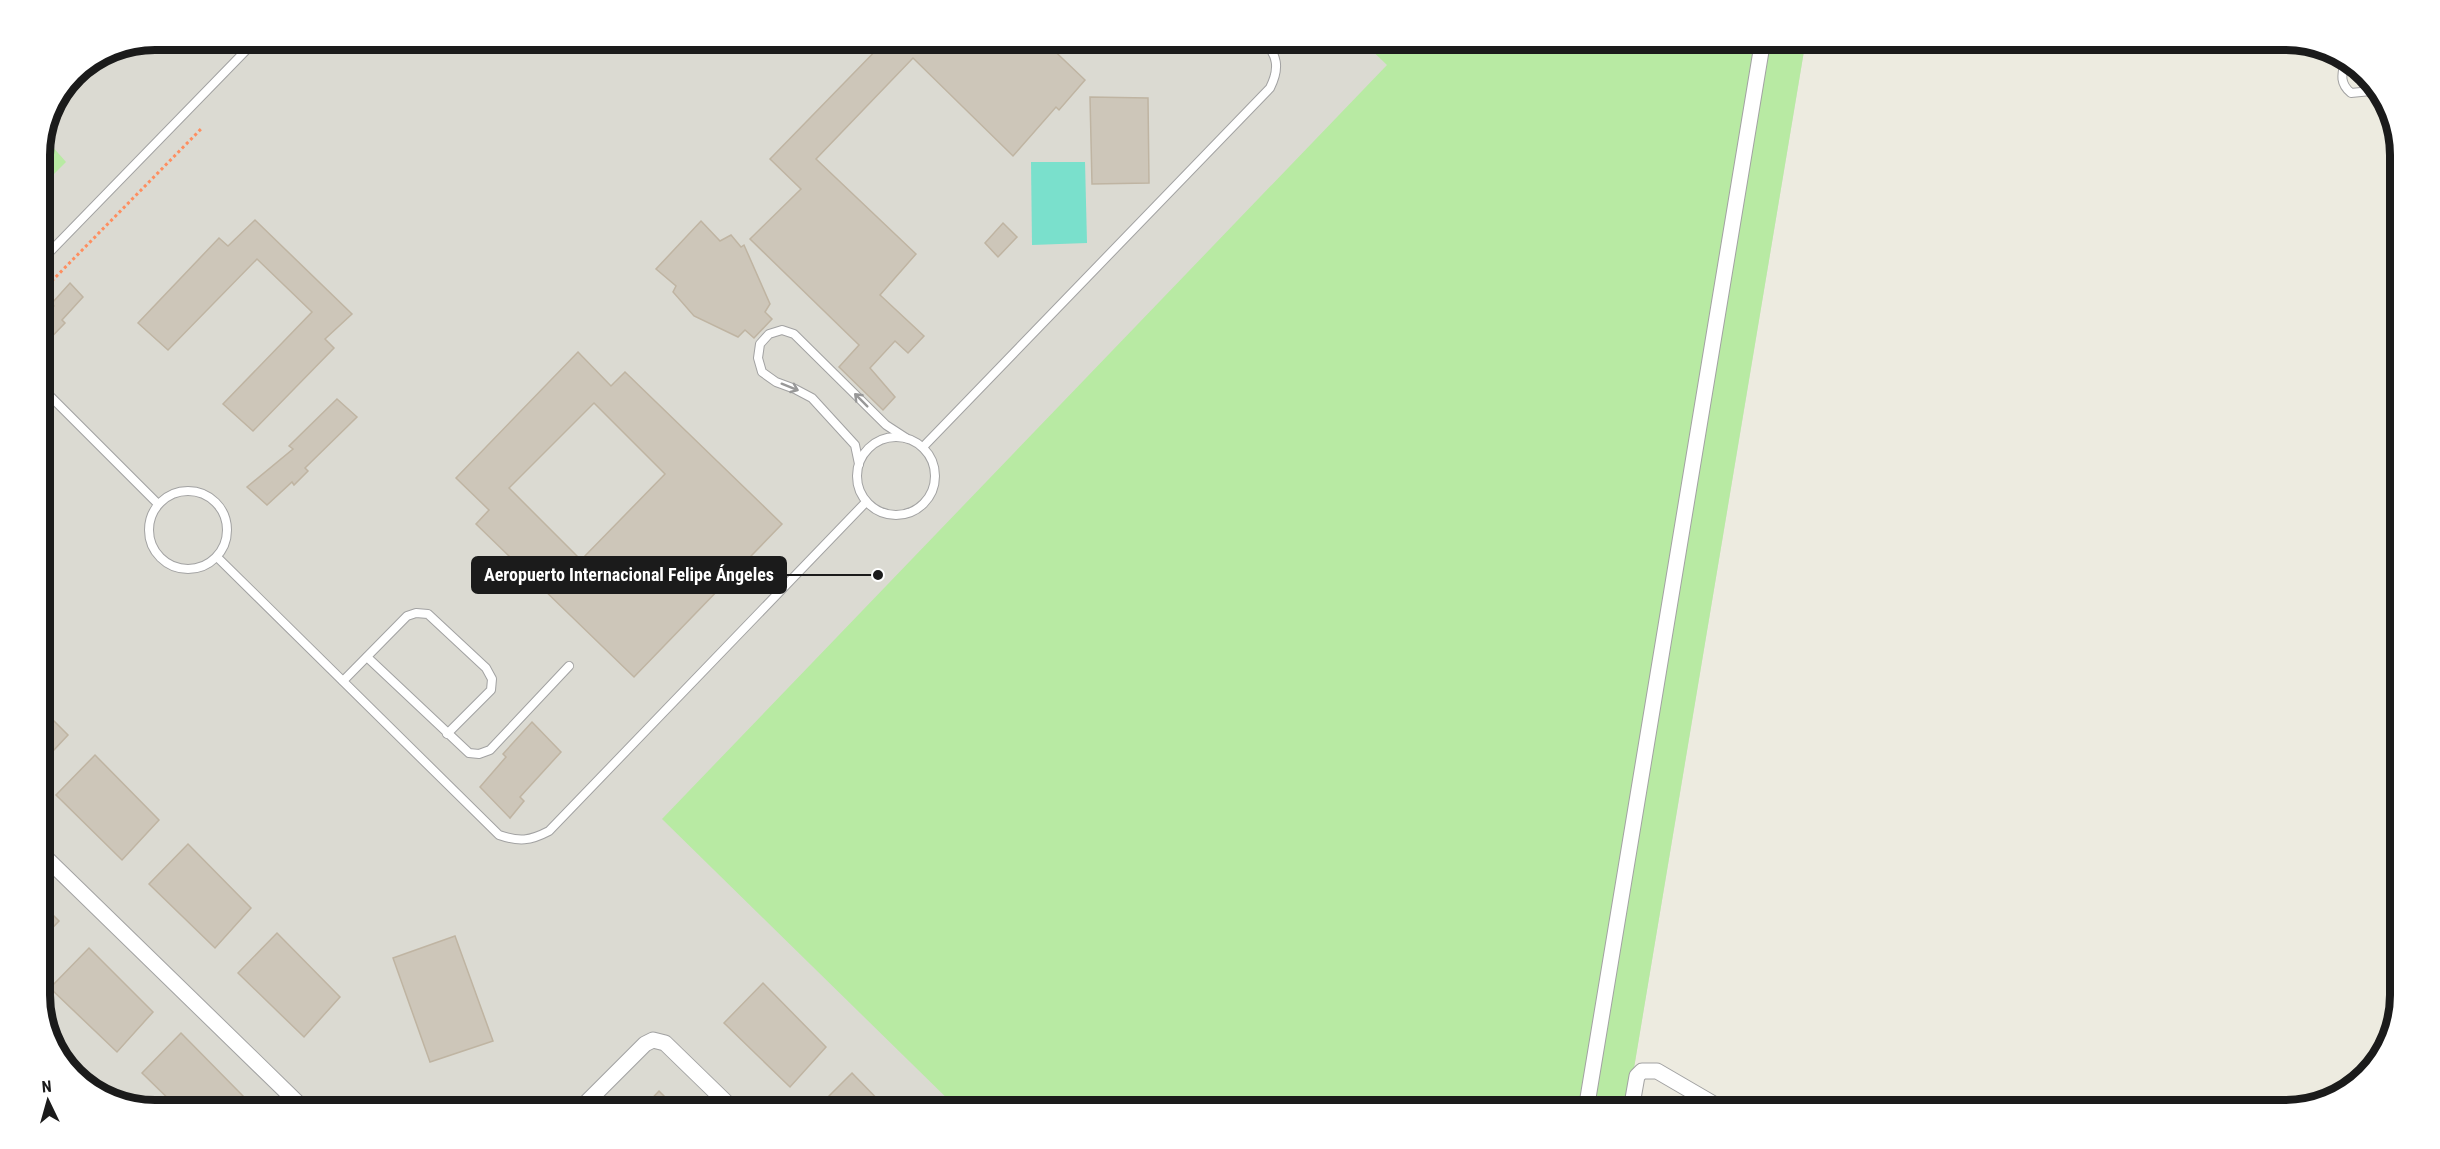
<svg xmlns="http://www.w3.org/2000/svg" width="2440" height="1149" font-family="'Roboto Condensed',sans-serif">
	<rect width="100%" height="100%" fill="#edebe0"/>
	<path fill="#dbdad2" d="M155,39h1651l-179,1071h-1472l-45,-9 -47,-36 -24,-63v-855l34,-74 38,-25z"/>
	<g fill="#b8eaa3">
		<path d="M1360,39h446l-179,1071h-668l-297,-291 725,-754z"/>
		<path d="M44,137l22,25 -27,27v-42z"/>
	</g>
	<path fill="#7ae0cc" d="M1031,162h54l2,81 -55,2z"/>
	<g fill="#cdc6b9" stroke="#bfb4a2" stroke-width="1.5" fill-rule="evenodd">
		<path d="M887,39h155l43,41 -26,30 -3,-3 -43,49 -100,-98 -97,101 100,95 -36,41 44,41 -16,17 -13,-12 -25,27 25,29 -12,13 -44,-43 20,-22 -109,-106 51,-50 -31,-30z"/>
		<path d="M1090,97l58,1 1,85 -57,1z"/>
		<path d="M255,220l97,94 -27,25 9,9 -81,83 -30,-27 89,-92 -55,-53 -89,91 -30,-27 81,-85 9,8z"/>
		<path d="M701,221l19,20 11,-6 10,12 3,-2 26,59 -5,8 7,7 -18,19 -9,-8 -7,7 -44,-21 -21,-24 3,-6 -20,-17z"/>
		<path d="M1003,223l14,14 -19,20 -13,-14z"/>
		<path d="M70,283l13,14 -21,23 3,3 -26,27v-27l15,-17 -2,-3z"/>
		<path d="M578,352l33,34 14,-14 157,152 -148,153 -158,-153 13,-14 -33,-32zM594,403l71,71 -84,86 -72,-72z"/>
		<path d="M337,399l20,18 -52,51 3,3 -14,14 -2,-3 -25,23 -20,-18 46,-38 -4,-3z"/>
		<path d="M39,706l29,29 -29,31z"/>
		<path d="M532,722l29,30 -41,45 4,4 -14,17 -30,-31 26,-30 -3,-3z"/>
		<path d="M95,755l64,65 -37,40 -66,-65z"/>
		<path d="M188,844l63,64 -36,40 -66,-64z"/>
		<path d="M39,901l20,20 -20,21z"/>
		<path d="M277,933l63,64 -36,40 -66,-64z"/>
		<path d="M455,936l38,105 -63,21 -37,-104z"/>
		<path d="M89,948l64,64 -36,40 -67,-64z"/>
		<path d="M763,983l63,64 -36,40 -66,-64z"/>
		<path d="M181,1033l63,64 -11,13h-53l-38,-37z"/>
		<path d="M852,1073l36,37h-73z"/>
		<path d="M659,1091l19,19h-37z"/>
	</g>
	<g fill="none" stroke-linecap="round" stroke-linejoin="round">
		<g stroke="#a2a2a2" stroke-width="10">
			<g id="service">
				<path d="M2345,60c-3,14 -6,23 6,33l30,-3"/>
				<path d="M39,263l218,-224"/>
				<path d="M39,385l119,119"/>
				<circle cx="896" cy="476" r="39"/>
				<path d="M923,447l347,-359c10,-20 8,-33 -8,-49"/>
				<path d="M859,464l-4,-19 -43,-47 -17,-9 -19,-7 -14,-10 -4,-14 2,-14 9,-10 13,-4 12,4 92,91 20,13"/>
				<circle cx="188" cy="530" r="39"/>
				<path d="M217,557l282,278c20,7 31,6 50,-4l317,-329"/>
				<path d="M367,657l102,96 10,1 11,-4 79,-84"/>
				<path d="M343,681l64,-65 9,-3 12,1 58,54 6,11 -1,11 -44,44"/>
			</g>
		</g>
		<g stroke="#a2a2a2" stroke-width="17">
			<g id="minor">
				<path d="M39,851l266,259"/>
				<path d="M579,1110l66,-66 8,-4 12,3 69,67"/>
				<path d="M1586,1110l177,-1071"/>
				<path d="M1631,1110l6,-34 5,-5h15l67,39"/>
			</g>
		</g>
		<path stroke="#fe8e60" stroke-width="3" stroke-dasharray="3 3" stroke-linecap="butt" d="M39,294l163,-166"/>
		<use href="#service" stroke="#fff" stroke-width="8"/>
		<use href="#minor" stroke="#fff" stroke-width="15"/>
	</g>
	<defs><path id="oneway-shaft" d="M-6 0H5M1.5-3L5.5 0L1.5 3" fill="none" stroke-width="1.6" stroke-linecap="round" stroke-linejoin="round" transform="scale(1.5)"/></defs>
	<g stroke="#989898">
		<use href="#oneway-shaft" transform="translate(790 387) rotate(22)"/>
		<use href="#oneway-shaft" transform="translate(861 400) rotate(-135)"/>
	</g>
	<path d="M0 0H2440V1149H0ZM155 50H2285A105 105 0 0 1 2390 155V995A105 105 0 0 1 2285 1100H155A105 105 0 0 1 50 995V155A105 105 0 0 1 155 50Z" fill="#fff" fill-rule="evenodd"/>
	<path fill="none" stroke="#1b1b1b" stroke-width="8" d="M155 50H2285A105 105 0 0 1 2390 155V995A105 105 0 0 1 2285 1100H155A105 105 0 0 1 50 995V155A105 105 0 0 1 155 50Z"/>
	<path fill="none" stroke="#1b1b1b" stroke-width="2" d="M878 575L786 575"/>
	<circle fill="#1b1b1b" stroke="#fff" stroke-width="2" cx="878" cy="575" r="6"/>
	<rect fill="#1b1b1b" stroke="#1b1b1b" stroke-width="2" x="472" y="557" width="314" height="36" rx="6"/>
	<g font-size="18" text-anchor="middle" font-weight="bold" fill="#fff">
		<text x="629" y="581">Aeropuerto Internacional Felipe Ángeles</text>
	</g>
	<g transform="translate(48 1101) rotate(355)" stroke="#ffffff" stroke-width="4.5" paint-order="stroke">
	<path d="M0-4.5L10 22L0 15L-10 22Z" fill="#1b1b1b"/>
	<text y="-9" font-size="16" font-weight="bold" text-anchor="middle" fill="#1b1b1b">N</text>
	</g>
</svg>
